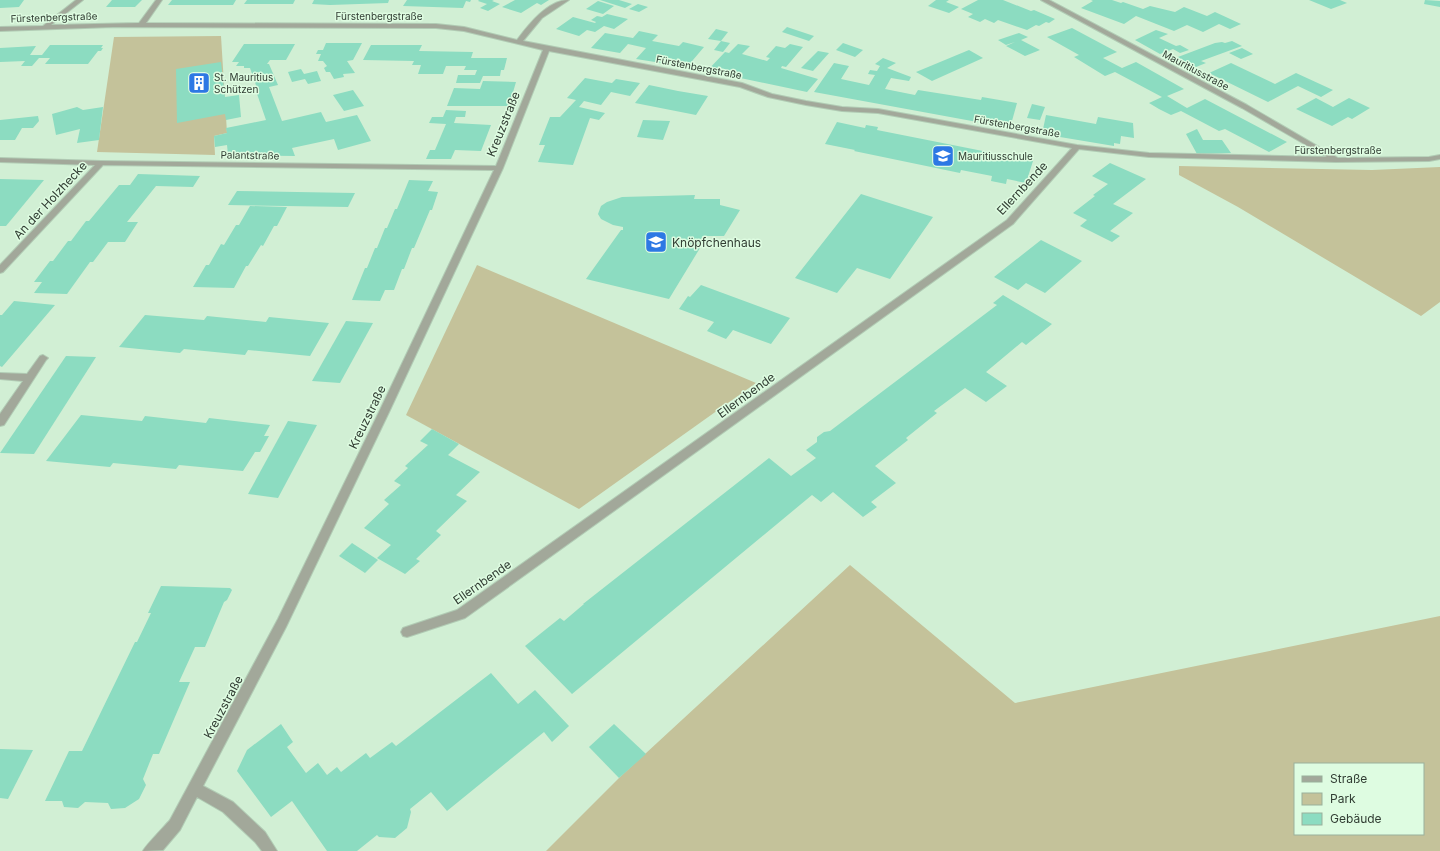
<svg xmlns="http://www.w3.org/2000/svg" width="1440" height="851" font-family="Inter,sans-serif">
	<rect width="100%" height="100%" fill="#d1efd4"/>
	<g fill="#c4c29a" fill-rule="evenodd">
		<path d="M221,36l6,97 -13,3 1,19 -118,-3 17,-115z"/>
		<path d="M1179,166l193,4 68,-3v135l-19,14 -183,-109 -59,-32z"/>
		<path d="M477,265l279,118 -177,126 -173,-94z"/>
		<path d="M850,565l165,138 425,-87v235h-894l73,-73zM1295,764h128v70h-128z"/>
	</g>
	<g fill="#8cdcc1">
		<path d="M0,0h24l-5,7 -19,1z"/>
		<path d="M112,0h30l-7,7h-29z"/>
		<path d="M172,0h64l-3,5h-65z"/>
		<path d="M247,0h48l-2,4h-49z"/>
		<path d="M314,0h75l-1,3 -58,2 -18,-1z"/>
		<path d="M407,0h64l-1,2 -4,-1 -3,7 -60,-2z"/>
		<path d="M479,0h15l-2,1 8,3 -12,7 -8,-3 7,-4 -9,-3z"/>
		<path d="M515,0h34l-8,5 -4,-2 -16,10 -19,-6z"/>
		<path d="M600,0h19l13,4 -7,4z"/>
		<path d="M936,0h13l-3,2 13,5 -10,6 -21,-7z"/>
		<path d="M978,0h25l28,11 3,-1 21,9 -6,4 -3,-1 -7,4 -3,-1 -9,5 -29,-10 -4,3 -9,-4 -5,3 -12,-5 5,-3 -12,-5z"/>
		<path d="M1091,0h21l9,3 2,-1 20,7 7,-3 25,6 9,-5 23,9 8,-4 26,12 -11,5 -11,-5 -16,8 -16,-7 -13,6 -38,-15 -12,8 -43,-16 12,-7z"/>
		<path d="M1309,0h31l7,3 -16,6z"/>
		<path d="M1425,0l15,1v6l-16,-3z"/>
		<path d="M598,1l16,5 -11,8 -17,-5z"/>
		<path d="M638,4l10,3 -9,5 -10,-3z"/>
		<path d="M607,14l21,5 -14,10 -10,-3 -9,6 -8,-2 -8,6 -23,-7 17,-12 22,6 1,-1 -5,-2 6,-4 5,1z"/>
		<path d="M787,27l27,9 -5,5 -27,-9z"/>
		<path d="M1072,28l45,24 -14,6 19,10 14,-6 48,27 -17,7 20,12 18,-9 82,43 -18,10 -44,-23 -6,2 -38,-20 -10,4 -12,-6 -10,-6 13,-6 -47,-25 -10,4 -31,-19 5,-2 -32,-18z"/>
		<path d="M716,29l12,3 -7,9 -13,-2z"/>
		<path d="M1156,30l12,4 -9,4 17,8 4,-1 9,5 -9,3 -7,-4 -13,5 -25,-14z"/>
		<path d="M639,31l19,4 -6,6 27,5 4,-4 21,5 -17,20 -51,-8 10,-11 -18,-4 -8,9 -29,-5 14,-15 28,5z"/>
		<path d="M1019,33l9,4 -7,3 19,10 -15,6 -19,-10 9,-4 -9,3 -8,-5z"/>
		<path d="M721,41l9,2 -7,9 -9,-2z"/>
		<path d="M1232,41l10,5 -41,15 5,2 -15,6 -21,-9 45,-17 7,-1 3,1z"/>
		<path d="M326,43h36l-9,17 -6,1 8,12 -12,1 1,3 -10,2 -4,-7h-4l-2,-4 3,-2 -4,-5h-5l3,-7h-5l2,-4h5z"/>
		<path d="M843,43l20,7 -8,7 -19,-7z"/>
		<path d="M244,44h51l-9,16h-16l-3,4h2l9,21 -9,2 13,34 39,-9 5,10 31,-7 14,26 -33,9 -4,-11 -42,9 3,8 -67,-1 -1,-10 -12,2 -1,-11 13,-3 -1,-5 40,-8 -10,-29h2l-8,-23h-6v-2h-8l3,-4h-7z"/>
		<path d="M738,44l12,2 -8,8 25,7 3,-3 -4,-1 10,-11 9,2 5,-4 13,3 -17,20 -4,-1 -1,2 37,11 -11,13 -100,-21 18,-19 4,1z"/>
		<path d="M50,45h53l-2,3h2l-2,3h-3l-10,13h-43l5,-6h-11l-7,8h-11l4,-5 -25,1v-14l36,-2 -6,9h12z"/>
		<path d="M371,45h51l-3,6 54,1 -2,6h36l-3,12h-3l-1,6h-17l-3,7h-24l2,-8h17l2,-5h-13l2,-4h-20l-3,8h-25l3,-9h-9l2,-4 -51,-1z"/>
		<path d="M1242,48l11,6 -12,5 -12,-6z"/>
		<path d="M969,50l14,8 -51,23 -16,-9z"/>
		<path d="M818,51l11,2 -16,18 -12,-3z"/>
		<path d="M883,58l13,5 -9,5 24,9 -2,4 -18,-3 -6,11 30,6 3,-5 63,10 1,-3 35,6 -7,25 -196,-36 20,-29 15,3 -8,13 28,6 6,-10 -7,-1 2,-4 7,1 3,-5 -5,-2z"/>
		<path d="M221,62l4,35 14,-2 2,22 -15,3 -1,-6 -48,9 -1,-54z"/>
		<path d="M1231,63l44,21 21,-11 37,17 -12,7 -23,-11 -30,16 -59,-29z"/>
		<path d="M301,69l3,5 13,-3 4,10 -13,3 -3,-5 -13,3 -4,-10z"/>
		<path d="M585,78l27,5 4,-4 24,4 -10,13 -19,-4 -10,13 -17,-4 -5,6 26,6 -6,7 -9,-2 -17,47 -35,-3 7,-17h-6l11,-28h10l16,-17 -9,-2z"/>
		<path d="M483,81l33,1 -7,24h-62l7,-18 26,1z"/>
		<path d="M649,85l29,6 30,5 -12,19 -61,-12z"/>
		<path d="M353,90l11,16 -20,5 -11,-16z"/>
		<path d="M1316,98l17,9 16,-9 21,10 -18,11 -4,-2 -16,9 -36,-17z"/>
		<path d="M1032,104l13,3 -5,13 -13,-2z"/>
		<path d="M77,107l6,3 20,-3 -4,33 -22,3 3,-14 -24,6 -4,-21z"/>
		<path d="M446,110l20,1 -1,6h-9l-2,6 37,2 -10,26 -26,-1 -4,9h-25l4,-9h5l11,-26 -17,-1 3,-6h11z"/>
		<path d="M1046,115l50,9 2,-7 35,6 1,15 -13,-2 -1,8 -6,-1v3l-72,-12z"/>
		<path d="M38,116l1,5 -6,7h-11l-7,12h-15v-20z"/>
		<path d="M643,120l27,1 -7,19 -26,-3z"/>
		<path d="M837,122l28,6 1,-3 12,2 -1,3 156,31 -7,22 -19,-4 -1,5 -15,-3 1,-5 -31,-6 -1,3 -106,-22 1,-1 -30,-6z"/>
		<path d="M1197,129l6,11h19l9,13 -34,1 -11,-20z"/>
		<path d="M1110,163l36,16 -33,25 20,9 -23,18 10,5 -8,6 -32,-16 7,-6 -14,-7 22,-17 -2,-1 15,-11 -16,-8z"/>
		<path d="M138,174l62,2 -7,11 -37,-1 -29,36h11l-13,20h-17l-15,20h-3l-23,32 -33,-1 8,-11h-8l16,-21h3l15,-20h3l15,-20h3l30,-36h11z"/>
		<path d="M0,179l44,1 -38,46h-6z"/>
		<path d="M409,180l24,1 -5,10 10,1 -6,18h-2l-16,38h-2l-8,21h-2l-8,21h-9l-5,11 -28,-1 13,-32h2l8,-20h2l8,-20h2l8,-19h2z"/>
		<path d="M237,191l118,2 -7,14 -120,-2z"/>
		<path d="M861,194l72,23 -43,62 -33,-11 -20,25 -42,-15z"/>
		<path d="M695,195l-1,4h26v6l20,5 -16,26h-21l-6,11 3,1 -31,51 -83,-20 35,-49h2v-3l-10,-2 -12,-6 -3,-5 3,-8 6,-4 15,-5z"/>
		<path d="M250,206l37,1 -10,19h-3l-11,20 -2,-1 -13,21h-2l-12,22 -41,-1 13,-22h3l12,-21 3,1 12,-20h3z"/>
		<path d="M1041,240l41,21 -37,32 -19,-10 -8,7 -24,-13z"/>
		<path d="M701,285l89,33 -19,26 -38,-14 -7,9 -19,-8 7,-9 -35,-13 9,-13 2,1z"/>
		<path d="M1003,295l49,29 -26,21 -4,-3 -36,30 21,14 -21,16 -21,-14 -31,23 3,2 -31,25 2,2 -33,26 21,17 -25,19 6,5 -14,10 -30,-25 -12,10 -9,-7 -240,199 -47,-48 35,-28 4,3 20,-17h-1l186,-146 22,18 25,-18 -10,-8 11,-8v-5l7,-5 6,-1 167,-126 -4,-2z"/>
		<path d="M14,301l41,4 -53,62 -2,-1v-51h2z"/>
		<path d="M145,315l59,5 3,-4 59,6 3,-5 60,6 -19,33 -62,-6 -3,5 -61,-6 -4,4 -61,-6z"/>
		<path d="M346,321l27,2 -33,60 -28,-2z"/>
		<path d="M66,356l30,1 -62,97 -34,-1z"/>
		<path d="M81,415l61,6 3,-5 61,7 3,-5 61,7 -6,11h5l-9,16h-5l-12,19 -64,-6 -3,4 -63,-6 -3,4 -64,-6z"/>
		<path d="M288,421l29,4 -39,73 -30,-4z"/>
		<path d="M432,429l27,15 -11,11 32,17 -24,23 11,6 -31,30 5,4 -25,24 4,2 -15,13 -28,-16 14,-13 -27,-17 25,-24 -5,-4 17,-15 -7,-4 14,-13 -3,-2 23,-21 -8,-4z"/>
		<path d="M352,543l26,17 -13,13 -26,-17z"/>
		<path d="M161,586l69,2 2,2 -5,10 -3,2 -19,45h-10l-16,35h11l-31,72h-6l-10,25 3,6 -7,14 -14,9 -14,1 -3,-6 -23,-1 -7,6 -14,-1 -2,-6h-17l24,-50h13l53,-109h2l14,-29h-3z"/>
		<path d="M491,673l27,31 17,-14 34,36 -17,16 -8,-10 -97,79 -16,-19 -21,17 1,3 -4,16 -12,10 -16,-1 -2,-2 -20,16h-30l-35,-50 -21,16 -34,-46 10,-21 34,-26 12,18 -6,5 19,26 12,-10 9,12 10,-8 4,5 25,-19 4,5 22,-16 4,4z"/>
		<path d="M614,724l32,30 -27,24 -30,-31z"/>
		<path d="M0,749l33,1 -25,49 -8,-1z"/>
	</g>
	<g fill="none" stroke-linecap="round" stroke-linejoin="round">
		<g stroke="#b1cbb4" stroke-width="2">
			<g id="minor">
				<path d="M76,0h7l-32,25 88,-2 17,-23h6l-16,23 290,1 28,3 53,13c12,-16 31,-40 52,-40l-27,18 -19,23 219,42 30,11 34,7 36,6 36,2 199,36 72,8 178,4 -85,-49 -201,-108h8l198,105 91,53 91,-1 11,-2v4l-11,2 -93,1 -187,-5 -70,-8 -66,75 -548,394 -58,19 -4,-1 -2,-4 2,-4 54,-18 550,-390 65,-72 -194,-35 -36,-2 -36,-6 -38,-8 -28,-10 -191,-36 -46,117 -113,242 -104,217 -83,159 30,16 32,30 12,19h-15l-7,-9 -32,-30 -26,-15 -17,33 -17,20 -20,1c3,-6 21,-24 27,-31l108,-201 102,-209 114,-240 -391,-5 -100,107 -3,1v-8l95,-100 -95,-3v-4l101,3 395,5 47,-116 -79,-19 -28,-3 -323,-1 -113,4v-4l43,-1z"/>
				<path d="M43,355l5,3 -2,2 -42,65 -4,1v-12l23,-33 -23,-2v-6l27,1 13,-18z"/>
			</g>
		</g>
		<use href="#minor" fill="#a2a89a" fill-rule="evenodd"/>
	</g>
	<defs>
		<g id="building-square" transform="scale(1.15)"><rect x="-9" y="-9" width="18" height="18" rx="4" fill="#2d78e4" stroke="#defce1"/><path d="M-4-6H4V6H1V3H-1V6H-4ZM-2.5-4.3h1.7v1.8h-1.7ZM.8-4.3h1.7v1.8H.8ZM-2.5-1h1.7V.8h-1.7ZM.8-1h1.7V.8H.8Z" fill="#fff"/></g>
		<g id="school-square" transform="scale(1.15)"><rect x="-9" y="-9" width="18" height="18" rx="4" fill="#2d78e4" stroke="#defce1"/><path d="M0-5L7-2L0 1L-7-2ZM-4 1L0 2.5L4 1V4Q0 6-4 4Z" fill="#fff"/></g>
	</defs>
	<g fill-rule="evenodd">
		<use href="#building-square" x="199" y="83"/>
		<use href="#school-square" x="943" y="156"/>
		<use href="#school-square" x="656" y="242"/>
	</g>
	<g text-anchor="middle" dominant-baseline="central" stroke-width="3" stroke-linejoin="round" paint-order="stroke">
		<g font-size="10" fill="#313d33" stroke="#defce1">
			<text x="379" y="16">Fürstenbergstraße</text>
			<text transform="translate(54 17) rotate(-2)">Fürstenbergstraße</text>
			<text transform="translate(699 67) rotate(11)">Fürstenbergstraße</text>
			<text transform="translate(1196 70) rotate(28)">Mauritiusstraße</text>
			<text transform="translate(1017 126) rotate(10)">Fürstenbergstraße</text>
			<text x="1338" y="150">Fürstenbergstraße</text>
			<text transform="translate(250 155) rotate(1)">Palantstraße</text>
		</g>
		<g font-size="10" fill="#313d33" stroke="#defce1" text-anchor="start">
			<text x="214" y="77">St. Mauritius<tspan x="214" dy="12">Schützen</tspan></text>
			<text x="958" y="156">Mauritiusschule</text>
		</g>
		<g font-size="12" fill="#313d33" stroke="#defce1">
			<text transform="translate(503 124) rotate(-68)">Kreuzstraße</text>
			<text transform="translate(1022 188) rotate(-47)">Ellernbende</text>
			<text transform="translate(50 200) rotate(-47)">An der Holzhecke</text>
			<text transform="translate(746 395) rotate(-36)">Ellernbende</text>
			<text transform="translate(367 417) rotate(-64)">Kreuzstraße</text>
			<text transform="translate(482 582) rotate(-35)">Ellernbende</text>
			<text transform="translate(223 707) rotate(-62)">Kreuzstraße</text>
		</g>
		<g font-size="12" fill="#313d33" stroke="#defce1" text-anchor="start">
			<text x="672" y="242">Knöpfchenhaus</text>
		</g>
	</g>
	<rect x="1294" y="763" width="130" height="72" fill="#defce1" stroke="#99b09b"/>
	<rect x="1302" y="776" width="20" height="6" fill="#a2a89a" stroke="#99b09b"/>
	<text x="1330" y="783" font-size="12" fill="#313d33">Straße</text>
	<rect x="1302" y="793" width="20" height="12" fill="#c4c29a" stroke="#99b09b"/>
	<text x="1330" y="803" font-size="12" fill="#313d33">Park</text>
	<rect x="1302" y="813" width="20" height="12" fill="#8cdcc1" stroke="#99b09b"/>
	<text x="1330" y="823" font-size="12" fill="#313d33">Gebäude</text>
</svg>
